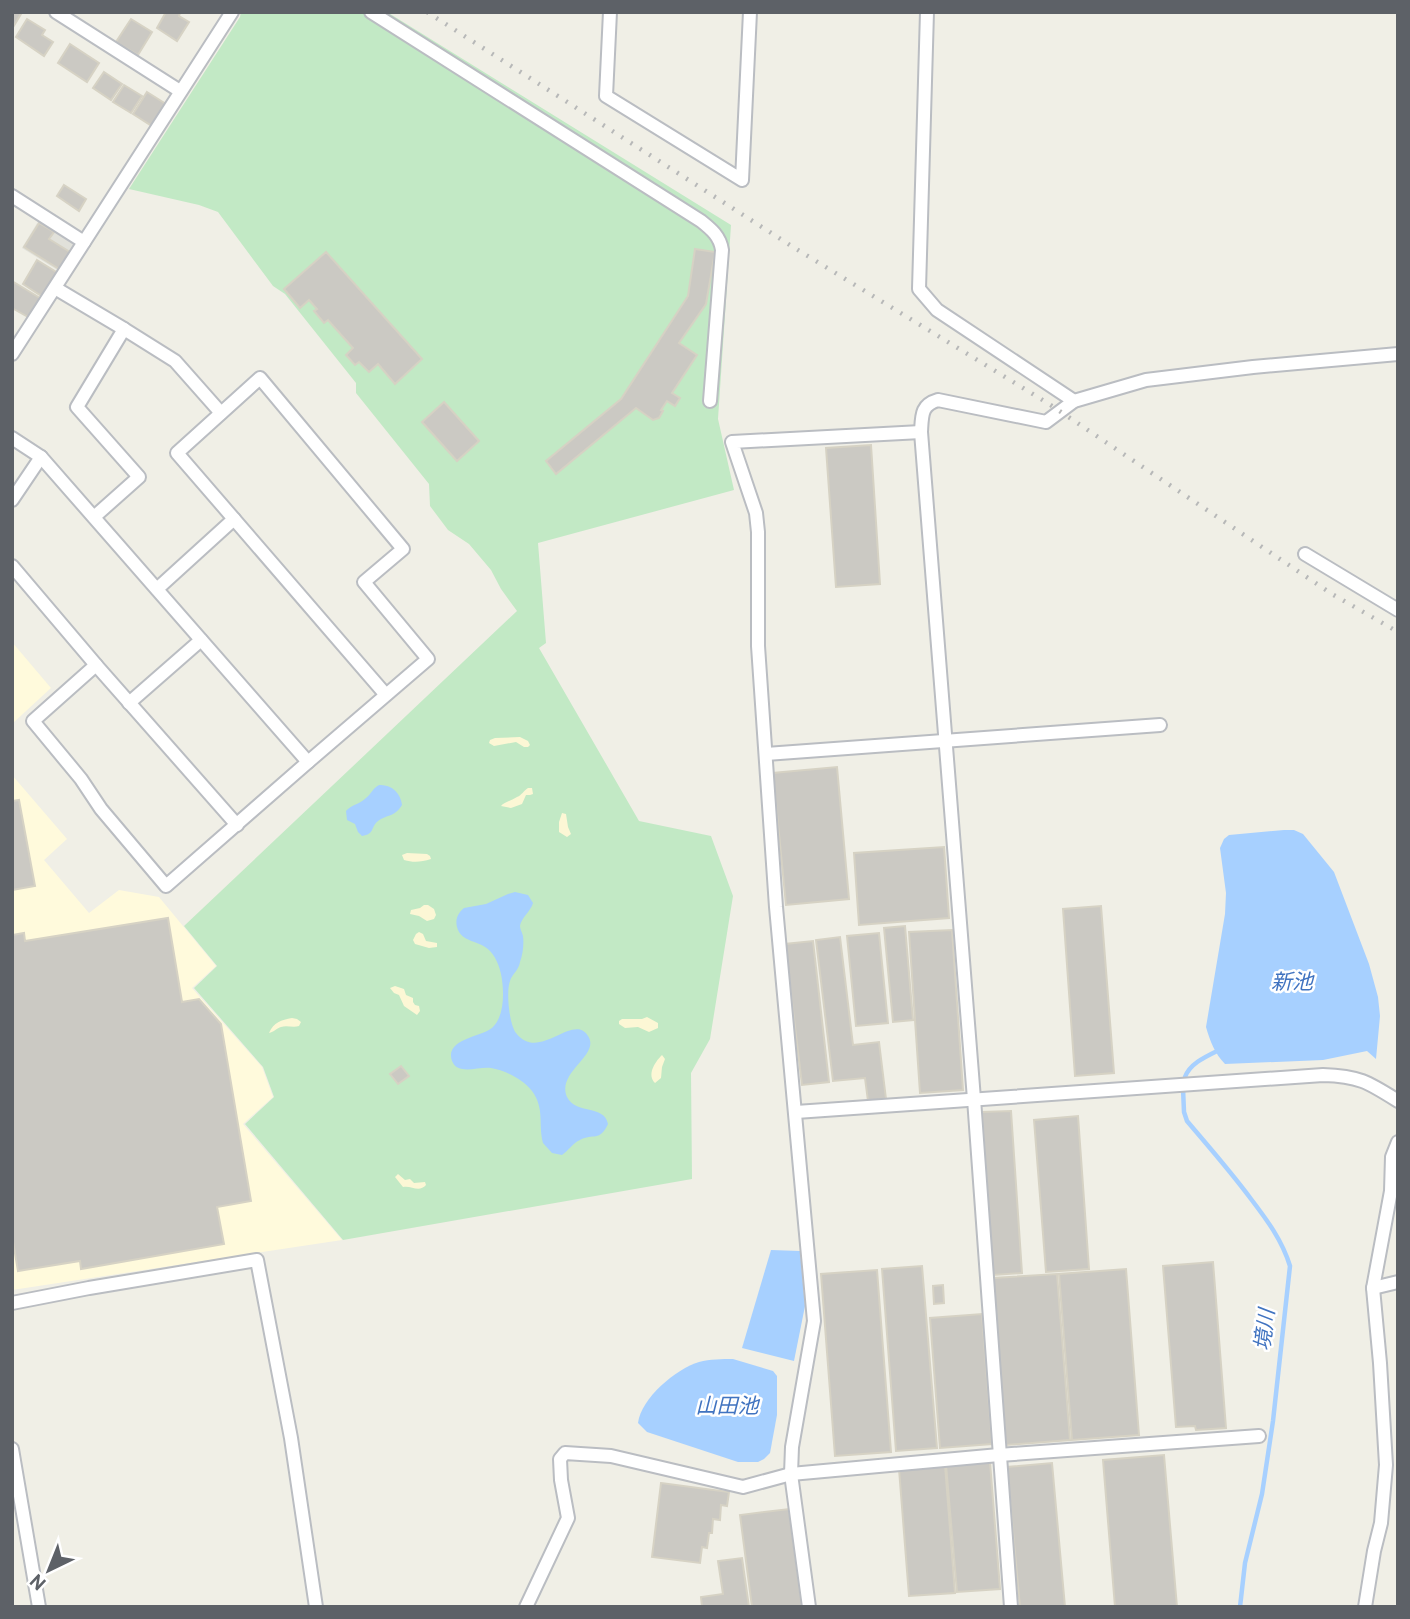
<svg xmlns="http://www.w3.org/2000/svg" width="1410" height="1619" font-family="Overpass,'Noto Sans JP',sans-serif">
	<rect width="100%" height="100%" fill="#f0efe6"/>
	<g fill="#fffadc">
		<path d="M12,642l39,46 -39,36z"/>
		<path d="M12,775l55,64 -23,21 45,53 30,-23 40,7 57,69 -24,22 70,79 11,30 -30,27 99,116 -330,50z"/>
	</g>
	<path fill="#e1e1da" d="M39,220l38,23 -18,28 -37,-23z"/>
	<path fill="#c2e9c5" d="M241,12h146l344,213 -13,194 16,71 -196,53 8,100 -7,5 100,173 72,15 22,60 -23,143 -19,34 1,106 -349,61 -98,-116 29,-27 -11,-30 -69,-79 23,-22 -33,-40 333,-315 -16,-22 -10,-19 -22,-26 -21,-14 -18,-24 -1,-22 -73,-91v-10l-71,-89 -12,-8 -55,-74 -19,-7 -70,-16 111,-172z"/>
	<g fill="#fcf7d5">
		<path d="M520,737l8,4 2,4 -2,2h-4l-8,-5 -22,4 -5,-3 1,-3 5,-2z"/>
		<path d="M528,788h4l1,6 -3,1h-4l-4,9 -11,4 -10,-2c3,-4 10,-5 16,-9 5,-2 6,-6 11,-9z"/>
		<path d="M562,813l4,1 2,13 3,7 -4,3 -8,-5v-10z"/>
		<path d="M407,853l20,1 3,2 1,3c-10,3 -17,4 -27,1l-2,-5z"/>
		<path d="M424,905h4l6,4 2,6 -2,4 -7,2 -8,-5 -9,-2 1,-4 9,-2z"/>
		<path d="M419,932l4,2 3,7 11,2v4l-8,1 -14,-4 -2,-4 3,-6z"/>
		<path d="M395,986l9,3 2,6 7,3v4l2,3 4,1 1,5 -3,4 -13,-9 -5,-11 -5,-2 -4,-5z"/>
		<path d="M647,1017l11,6v5l-9,4 -11,-5 -13,1 -6,-4v-3l3,-2h20z"/>
		<path d="M292,1018l5,1 4,3 -2,4c-6,2 -12,-1 -18,1 -4,1 -7,5 -12,6 5,-11 12,-13 23,-15z"/>
		<path d="M662,1055l3,4 -3,8 -1,11 -6,5c-8,-8 -1,-20 7,-28z"/>
		<path d="M398,1174l7,6 5,-1 4,4 11,-1 1,3c-7,8 -15,0 -23,2l-8,-10z"/>
	</g>
	<g fill="#a7d0ff">
		<path d="M379,785c12,-1 22,8 23,20 -7,12 -14,9 -24,16 -8,7 -3,13 -16,15l-4,-4 -3,-8 -8,-4 -1,-9c5,-6 14,-7 20,-13 6,-5 6,-9 13,-13z"/>
		<path d="M1284,830h10l9,4 31,38 35,92 9,33 2,19 -4,43 -9,-8 -44,9 -98,4c-10,-10 -15,-23 -19,-37l19,-113 1,-21 -6,-45 4,-9 5,-4z"/>
		<path d="M515,892l13,3 5,8c-2,8 -12,15 -13,23 0,3 2,6 3,10 1,8 0,18 -3,26 -1,8 -8,12 -10,19 -4,10 -1,43 6,52 23,30 57,-21 72,3 13,19 -32,36 -21,61 9,18 37,7 41,27 -8,18 -15,9 -28,16 -7,3 -12,11 -18,15l-10,-2 -9,-10c-5,-19 2,-34 -11,-52 -8,-11 -27,-21 -41,-23 -12,-2 -33,8 -39,-7 -8,-23 32,-24 41,-34 11,-11 11,-33 9,-47 -1,-9 -5,-22 -12,-29 -10,-11 -29,-8 -33,-24 -2,-8 1,-14 7,-19l22,-4 22,-10z"/>
		<path d="M771,1250l29,1 5,55 -11,55 -52,-13z"/>
		<path d="M733,1359l40,12 4,5v39l-7,38 -6,6 -6,3h-20l-91,-30 -9,-9c3,-25 38,-54 61,-61 11,-3 23,-3 34,-3z"/>
	</g>
	<g fill="none" stroke-linecap="round" stroke-linejoin="round">
		<g stroke="#a7d0ff" stroke-width="4.5">
			<path d="M1185,1077c5,-14 22,-21 36,-28"/>
			<path d="M1183,1088l1,24 3,9c22,26 44,51 64,78 16,21 31,41 39,67l-17,155 -11,73 -17,69 -5,44"/>
		</g>
	</g>
	<g fill="#cbc9c3" stroke="#d6d2c4" stroke-width="2">
		<path d="M12,12h6l3,2 -9,15z"/>
		<path d="M166,12h13l1,1 -1,3 10,6 -12,19 -20,-13z"/>
		<path d="M27,19l18,11 -3,5 11,7 -9,14 -28,-19z"/>
		<path d="M131,19l21,13 -14,23 -22,-13z"/>
		<path d="M70,44l29,19 -12,19 -29,-19z"/>
		<path d="M104,72l18,12 -11,16 -18,-12z"/>
		<path d="M124,85l18,11 -11,17 -18,-11z"/>
		<path d="M147,92l19,12 -14,22 -19,-12z"/>
		<path d="M64,185l22,14 -7,12 -22,-15z"/>
		<path d="M39,223l15,9 -5,7 21,13 -11,17 -35,-22z"/>
		<path d="M695,249l20,3 -9,52 -27,39 18,12 -25,38 8,5 -5,8 -8,-5 -6,9 2,1 -4,7 -6,2 -17,-12 -80,66 -10,-13 75,-62 67,-103z"/>
		<path d="M326,252l96,107 -27,25 -17,-20 -9,8 -10,-10 -4,3 -9,-10 7,-7 -25,-28 -4,3 -10,-12 3,-2 -8,-9 -9,8 -16,-19z"/>
		<path d="M37,260l21,13 -15,24 -20,-13z"/>
		<path d="M12,281l28,17 -12,19 -16,-9z"/>
		<path d="M444,402l35,39 -22,20 -35,-39z"/>
		<path d="M871,445l9,139 -44,3 -10,-139z"/>
		<path d="M837,767l12,132 -63,6 -13,-132z"/>
		<path d="M19,800l16,86 -23,4v-89z"/>
		<path d="M944,847l5,71 -90,7 -5,-72z"/>
		<path d="M1101,906l13,167 -39,3 -12,-167z"/>
		<path d="M168,918l14,84 17,-3 22,25 30,177 -34,6 7,37 -143,25 -1,-8 -62,10 -6,-35v-301l12,-2 1,8z"/>
		<path d="M905,926l8,94 -20,2 -9,-94z"/>
		<path d="M952,930l11,160 -43,3 -11,-161z"/>
		<path d="M879,933l9,90 -32,3 -9,-90z"/>
		<path d="M840,937l13,108 26,-3 7,57 -18,2 -3,-23 -32,3 -17,-141z"/>
		<path d="M813,941l16,141 -27,3 -17,-141z"/>
		<path d="M401,1066l8,10 -11,8 -8,-10z"/>
		<path d="M1011,1111l11,162 -29,2 -11,-163z"/>
		<path d="M1078,1116l11,153 -43,3 -12,-152z"/>
		<path d="M1213,1262l13,166 -30,2 -1,-4 -19,1 -13,-161z"/>
		<path d="M922,1266l15,182 -41,3 -14,-182z"/>
		<path d="M1126,1269l13,166 -67,5 -13,-166z"/>
		<path d="M877,1270l14,182 -56,4 -14,-182z"/>
		<path d="M1057,1274l13,166 -64,5 -13,-167z"/>
		<path d="M943,1285l1,18 -10,1 -1,-18z"/>
		<path d="M982,1314l10,130 -52,4 -10,-130z"/>
		<path d="M1164,1455l13,152h-62l-12,-147z"/>
		<path d="M990,1462l10,127 -43,3 -11,-127z"/>
		<path d="M1052,1463l13,144h-45l-13,-140z"/>
		<path d="M945,1465l10,128 -46,3 -10,-127z"/>
		<path d="M661,1483l68,9 -2,14 -6,-1 -1,15 -7,-1 -1,14h-3l-2,15 -5,-1 -2,16 -48,-6z"/>
		<path d="M789,1509l13,98h-50l-12,-92z"/>
		<path d="M742,1558l7,49h-47l-1,-10 22,-3 -5,-33z"/>
	</g>
	<g fill="none" stroke-linecap="round" stroke-linejoin="round">
		<g stroke="#babdc2" stroke-width="16">
			<g id="minor">
				<path d="M56,12l124,79"/>
				<path d="M371,12l330,209c10,8 19,15 21,29l-12,151"/>
				<path d="M610,12l-4,84 136,84 8,-168"/>
				<path d="M927,12l-8,277 18,21 137,91"/>
				<path d="M12,196l72,46"/>
				<path d="M55,288l69,41 -47,78 62,70 -45,40"/>
				<path d="M124,329l51,32 46,52"/>
				<path d="M12,354l220,-342"/>
				<path d="M12,438l29,19 267,305 -142,124 -65,-77 -20,-30 -48,-58 63,-56 -84,-99"/>
				<path d="M12,500l29,-43"/>
				<path d="M1305,554l93,56"/>
				<path d="M157,589l77,-70"/>
				<path d="M96,665l141,160"/>
				<path d="M129,703l72,-63"/>
				<path d="M766,754l394,-29"/>
				<path d="M308,762l120,-103 -64,-77 39,-33 -143,-171 -83,75 209,242"/>
				<path d="M796,1112l527,-37c36,1 45,7 75,26"/>
				<path d="M1373,1288l25,-6"/>
				<path d="M12,1303l77,-15 168,-28 34,178 25,169"/>
				<path d="M12,1449l27,158"/>
				<path d="M526,1607l42,-89 -7,-38 -1,-21 5,-6 46,3 132,31 48,-13 208,-19 260,-19"/>
				<path d="M809,1607l-18,-133 1,-27 22,-126 -38,-414 -18,-261v-114l-2,-19 -24,-71 189,-10"/>
				<path d="M1011,1607l-37,-508 -53,-667c1,-17 0,-27 17,-32l108,22 28,-21 72,-21 107,-13 145,-13"/>
				<path d="M1365,1607l9,-56 7,-28 5,-58 -6,-102 -7,-75 18,-97 1,-34 6,-15"/>
			</g>
		</g>
		<use href="#minor" stroke="#fff" stroke-width="12"/>
		<path stroke="#b7b8b8" stroke-width="4.5" stroke-dasharray="2 9" stroke-linecap="butt" d="M427,12l366,235 256,157 283,190 66,38"/>
	</g>
	<g text-anchor="middle" dominant-baseline="central" stroke-width="5" stroke-linejoin="round" paint-order="stroke">
		<g font-size="21" font-style="italic" fill="#4073c0" stroke="#fff">
			<text x="1292" y="983">新池</text>
			<text transform="translate(1266 1330) rotate(-83)">境川</text>
			<text x="727" y="1407">山田池</text>
		</g>
	</g>
	<rect width="1410" height="1619" fill="none" stroke="#5d6167" stroke-width="28"/>
	<g transform="translate(49 1570) rotate(223)" stroke="#ffffff" stroke-width="5" paint-order="stroke">
	<path d="M0-5L12 26L0 18L-12 26Z" fill="#5d6167"/>
	<text y="-10" font-size="19" font-weight="bold" text-anchor="middle" fill="#5d6167">N</text>
	</g>
</svg>
